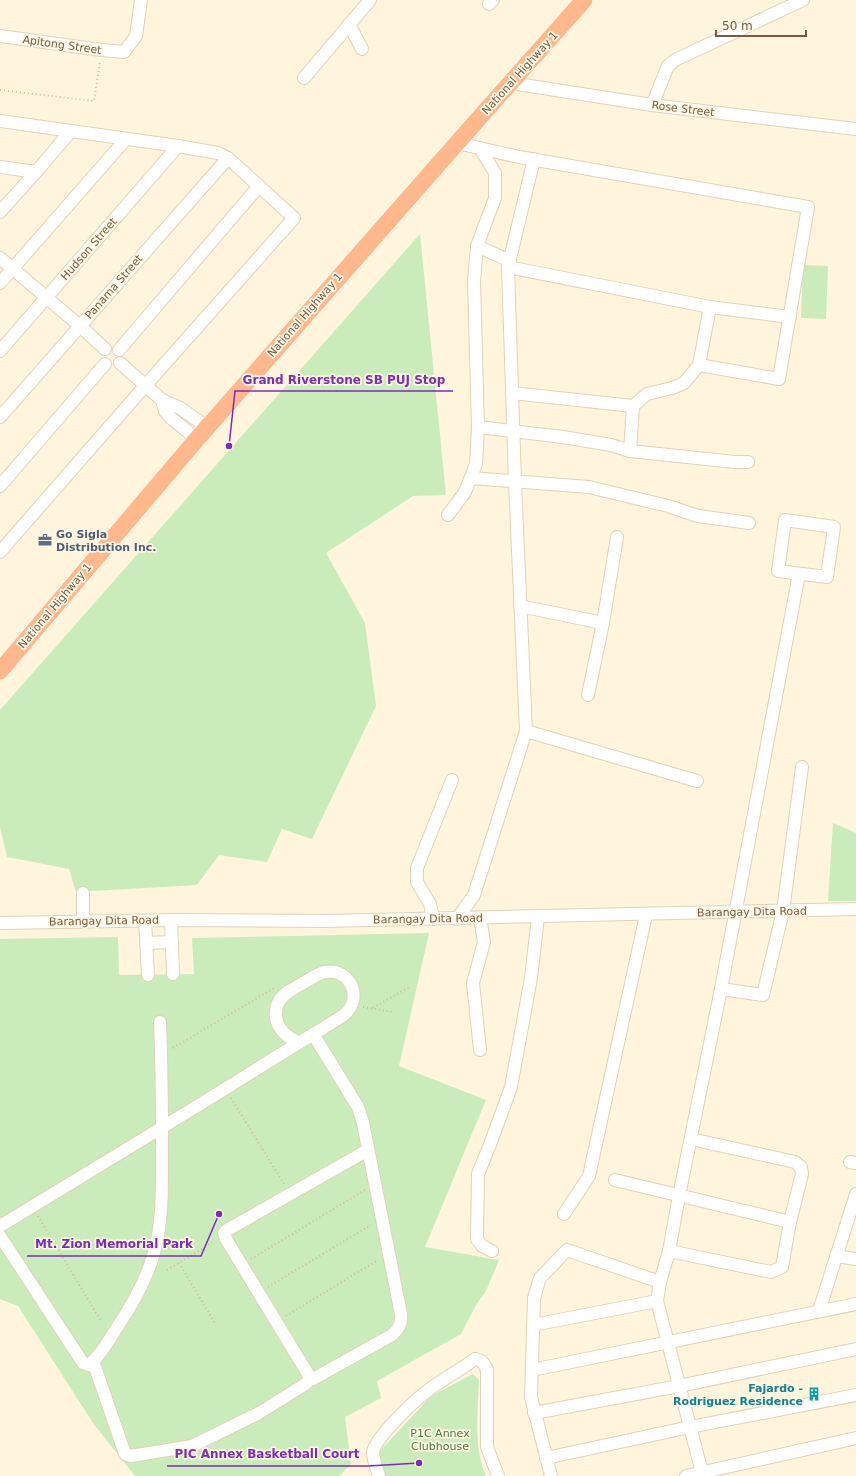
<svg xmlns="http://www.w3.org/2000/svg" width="856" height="1476" font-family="'DejaVu Sans',sans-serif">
	<rect width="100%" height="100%" fill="#fef5dc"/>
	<g fill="#c9ecba">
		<path d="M420,234l26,261 -33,1 -87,57 39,70 11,83 -64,133 -30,-10 -15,33 -48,-7 -22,30 -121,7 -7,-23 -62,-12 -7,-30v-117z"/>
		<path d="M803,265l25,1 -2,53 -25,-1z"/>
		<path d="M833,823l23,10v68h-28z"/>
		<path d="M429,933l-30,133 87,34 -61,147 74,13 -13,31 -10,14 -15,29 -84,47 4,17 -36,19 6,47 -12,12h-204l-42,-53 -75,-117 -18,-7v-360l118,-2 1,38 75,-1 -2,-36z"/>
		<path d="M473,1374l6,6c-1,31 -6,66 7,96h-105l-3,-19 2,-6 51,-55z"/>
	</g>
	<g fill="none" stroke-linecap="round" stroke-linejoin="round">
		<g stroke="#e2d1b8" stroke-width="14">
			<g id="minor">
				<path d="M489,4l4,-4"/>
				<path d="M349,24l13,25"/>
				<path d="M0,36l101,14 23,2 12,-16 5,-36"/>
				<path d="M304,78l66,-78"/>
				<path d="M511,83l141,22 204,24"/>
				<path d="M652,105l16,-39 7,-6 128,-60"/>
				<path d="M0,121l178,25 40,7 10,5 66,60 -149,168 -145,166"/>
				<path d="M457,143l62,14 289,50 -29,172 -80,-14"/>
				<path d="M0,167l36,5"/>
				<path d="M0,212l36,-40 34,-40"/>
				<path d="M477,246l33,15"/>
				<path d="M0,258l80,68 25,23"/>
				<path d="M508,267l202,40 80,10"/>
				<path d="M0,283l126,-144"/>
				<path d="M119,350l140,-164"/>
				<path d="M0,351l178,-205"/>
				<path d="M120,363l42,37 18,8 27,19"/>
				<path d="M512,393l121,13 14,-12 25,-6 12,-5 15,-18 11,-58"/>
				<path d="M162,400l3,11 6,7 26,21"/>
				<path d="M0,417l228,-259"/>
				<path d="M478,427l85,10 48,8 19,6 105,11h13"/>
				<path d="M630,451l3,-45"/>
				<path d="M471,478l118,9 79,19 30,10 51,7"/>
				<path d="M0,486l105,-122"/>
				<path d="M448,515l17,-23 11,-28 2,-37 -4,-146 3,-35 18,-48v-25l-15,-25"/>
				<path d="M785,520l49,7 -7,50 -49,-6z"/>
				<path d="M520,606l83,17"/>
				<path d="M588,695l15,-72 14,-86"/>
				<path d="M526,731l171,50"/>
				<path d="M433,919l-3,-15 -13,-22v-14l35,-88"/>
				<path d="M457,919l17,-24 52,-164 -11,-249 -7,-215 26,-108"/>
				<path d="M171,920l2,54"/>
				<path d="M145,921l3,54"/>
				<path d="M83,922v-29"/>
				<path d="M0,923l178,-3 147,1 531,-12"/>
				<path d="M146,943l26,-1"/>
				<path d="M721,989l42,6 20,-84 19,-144"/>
				<path d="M313,1034l45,73 5,16 38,191c1,10 -2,14 -9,21l-79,44h-2l-85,-140 -2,-6 3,-3 141,-80"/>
				<path d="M480,1050l-7,-67 11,-41 -4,-24"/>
				<path d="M850,1162l6,1"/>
				<path d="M615,1180l175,42"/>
				<path d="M564,1214l25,-38 57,-261"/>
				<path d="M0,1226c87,-53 174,-105 260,-159 21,-13 41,-26 62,-38 8,-6 18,-10 25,-17 19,-21 -6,-51 -30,-37 -10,6 -20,11 -29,17 -17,12 -16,33 1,45 3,2 7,4 10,6"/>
				<path d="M0,1236l83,127 6,2c12,-10 20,-25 29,-39 14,-21 28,-46 35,-70 10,-33 9,-67 9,-100 0,-45 0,-90 -2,-134"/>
				<path d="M492,1251l-10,-5 -5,-7 1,-65 13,-32 20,-55 20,-109 7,-61"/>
				<path d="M669,1251l102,21 11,-5 8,-45 12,-48 -1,-7 -6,-5 -104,-23"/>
				<path d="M836,1256l20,3"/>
				<path d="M819,1311l37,-117"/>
				<path d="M533,1325l124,-24"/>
				<path d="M93,1361l32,93 6,2 61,-10 67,-33 45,-28 7,-6"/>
				<path d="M532,1370l324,-66"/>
				<path d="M534,1413l145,-27 177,-37"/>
				<path d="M546,1458l144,-31 166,-32"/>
				<path d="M379,1476c-2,-7 -6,-16 -6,-24 2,-14 41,-51 53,-60 15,-12 33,-21 49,-33 8,1 9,5 12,11v77l11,29"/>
				<path d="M551,1476l-20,-79 3,-99 6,-20 27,-28 93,32"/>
				<path d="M686,1476l170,-38"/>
				<path d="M703,1476l-46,-175 3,-19 9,-31 10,-55 42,-207 78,-415"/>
			</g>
		</g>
		<g stroke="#fff" stroke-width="18">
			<path id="highway" d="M0,671l197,-232 260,-296 127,-143"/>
		</g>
		<g stroke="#dab895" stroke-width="2" stroke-dasharray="1 3" stroke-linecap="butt">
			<path d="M0,90l94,11 6,-39"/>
			<path d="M363,1007l30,5"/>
			<path d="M373,1008l36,-21"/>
			<path d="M173,1048l101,-60"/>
			<path d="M231,1098l53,86"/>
			<path d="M38,1216l63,105"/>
			<path d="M251,1259l114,-69"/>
			<path d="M179,1263l37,62"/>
			<path d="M167,1270l48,-29"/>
			<path d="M268,1287l103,-62"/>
			<path d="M286,1316l92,-56"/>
		</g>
		<use href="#minor" stroke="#fff" stroke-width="12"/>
		<use href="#highway" stroke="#ffb78c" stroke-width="17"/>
	</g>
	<defs>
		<g id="office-bare" transform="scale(1.08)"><path d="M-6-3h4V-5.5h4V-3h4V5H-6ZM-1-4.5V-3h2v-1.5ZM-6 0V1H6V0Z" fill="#5c6f8a" stroke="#fff7e4" stroke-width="2.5" paint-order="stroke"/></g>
		<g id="building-bare" transform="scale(1.08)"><path d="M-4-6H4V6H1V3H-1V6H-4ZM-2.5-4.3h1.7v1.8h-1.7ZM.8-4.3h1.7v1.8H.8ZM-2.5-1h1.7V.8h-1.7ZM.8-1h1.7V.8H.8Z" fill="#0f9aa8" stroke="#fff7e4" stroke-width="2.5" paint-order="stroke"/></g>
	</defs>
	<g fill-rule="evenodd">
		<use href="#office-bare" x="45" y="540"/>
		<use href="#building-bare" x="814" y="1394"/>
	</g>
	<g text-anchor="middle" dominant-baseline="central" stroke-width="3.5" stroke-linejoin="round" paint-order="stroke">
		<g font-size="11" fill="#755b43" stroke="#fff7e4">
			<text transform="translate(62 45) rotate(8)">Apitong Street</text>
			<text transform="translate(520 73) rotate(-48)">National Highway 1</text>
			<text transform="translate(683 109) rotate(7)">Rose Street</text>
			<text transform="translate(89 249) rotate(-49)">Hudson Street</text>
			<text transform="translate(114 287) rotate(-49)">Panama Street</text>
			<text transform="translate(305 315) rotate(-49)">National Highway 1</text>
			<text transform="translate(55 606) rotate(-50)">National Highway 1</text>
			<text transform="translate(752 912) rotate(-1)">Barangay Dita Road</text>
			<text transform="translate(428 919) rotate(-1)">Barangay Dita Road</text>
			<text transform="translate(104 921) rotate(-1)">Barangay Dita Road</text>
		</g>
		<g font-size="11" font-weight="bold" fill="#4e5e75" stroke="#fff7e4" text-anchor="start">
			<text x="56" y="534">Go Sigla<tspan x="56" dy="13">Distribution Inc.</tspan></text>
		</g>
		<g font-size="11" font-weight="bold" fill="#0d838f" stroke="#fff7e4" text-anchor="end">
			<text x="803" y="1388">Fajardo -<tspan x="803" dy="13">Rodriguez Residence</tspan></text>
		</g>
		<g font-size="11" fill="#467c3a" stroke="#fff7e4">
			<text x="440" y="1433">P1C Annex<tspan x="440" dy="13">Clubhouse</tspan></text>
		</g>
	</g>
	<path fill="none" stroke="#7b2cbf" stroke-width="1.5" d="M229 446L235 391H453M219 1214L201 1256H27M419 1463L368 1466H167"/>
	<g fill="#7b2cbf" stroke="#fff7e4" stroke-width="1.5">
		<circle cx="229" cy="446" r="4"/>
		<circle cx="219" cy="1214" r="4"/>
		<circle cx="419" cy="1463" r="4"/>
	</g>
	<g font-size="12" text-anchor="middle" font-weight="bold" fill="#7b2cbf" stroke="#fff7e4" stroke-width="3.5" stroke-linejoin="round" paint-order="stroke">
		<text x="344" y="384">Grand Riverstone SB PUJ Stop</text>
		<text x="114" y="1248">Mt. Zion Memorial Park</text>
		<text x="267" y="1458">PIC Annex Basketball Court</text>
	</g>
	<path d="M716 30v6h90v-6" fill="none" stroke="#755b43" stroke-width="2"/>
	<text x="722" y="30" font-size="12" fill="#755b43" stroke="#fff7e4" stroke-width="3" paint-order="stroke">50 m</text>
</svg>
